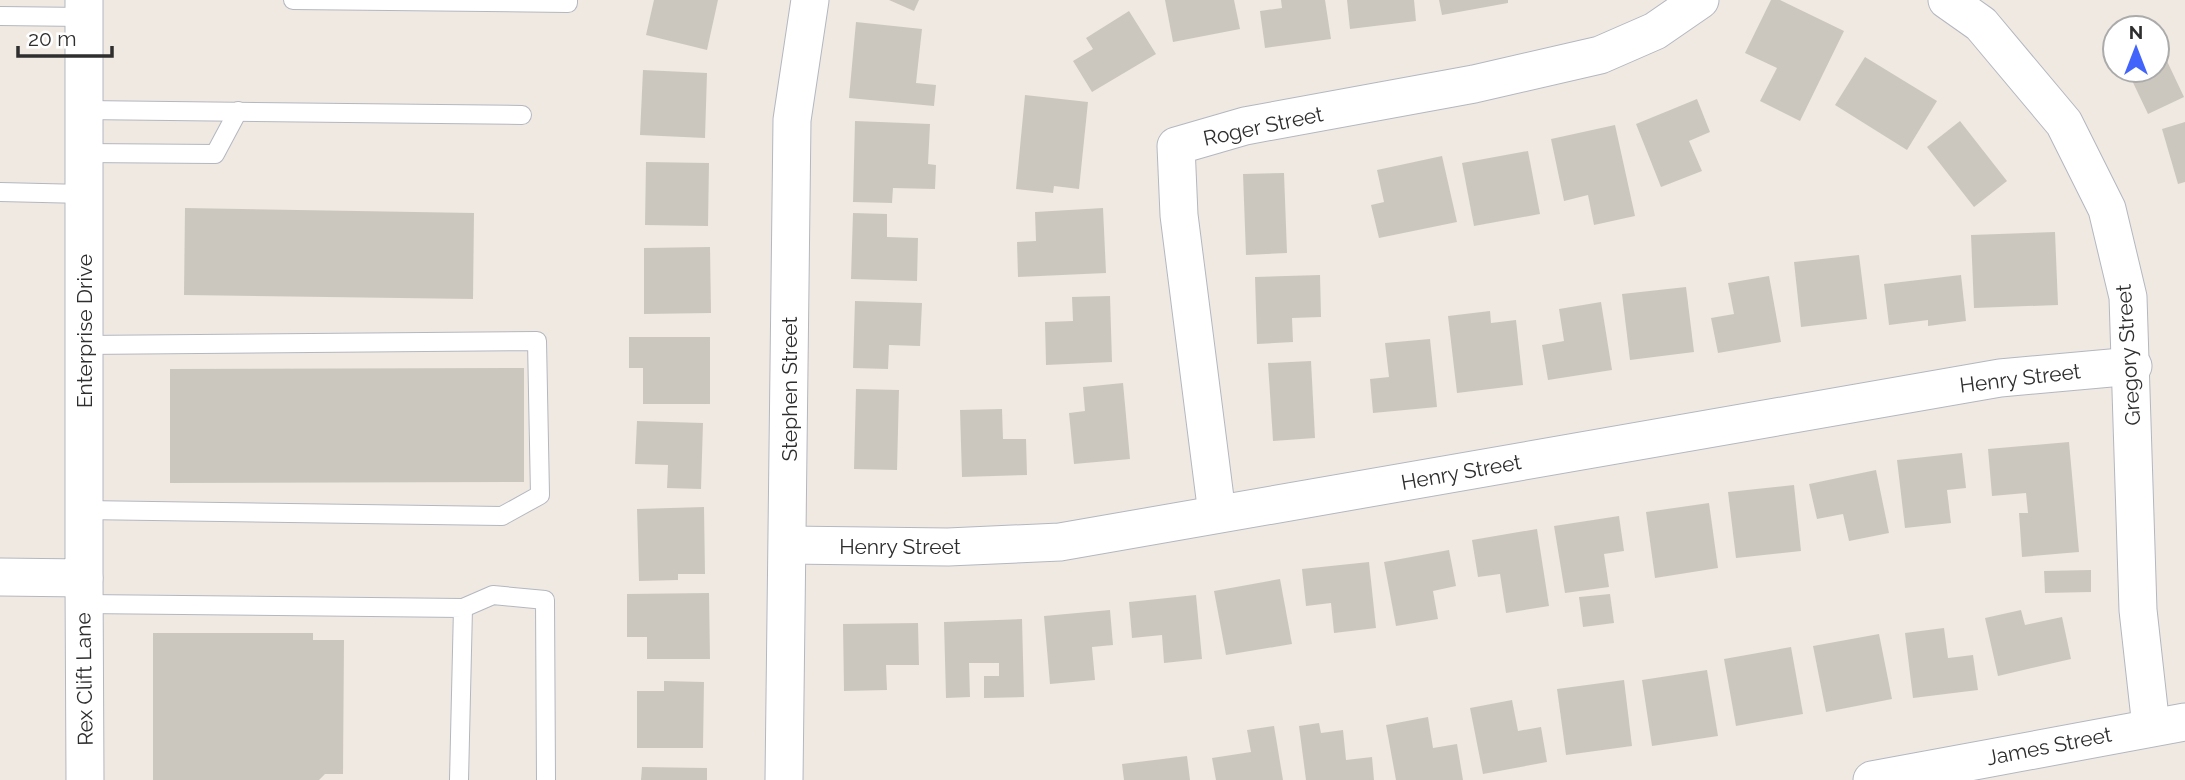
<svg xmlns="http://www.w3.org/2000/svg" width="2185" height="780" font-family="Raleway,sans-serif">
	<rect width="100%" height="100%" fill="#efe9e1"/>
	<g fill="#cbc7bf">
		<path d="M654,0h64l-11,50 -61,-15z"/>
		<path d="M889,0h30l-5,11z"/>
		<path d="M1165,0h69l6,29 -67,13z"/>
		<path d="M1281,0h44l6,39 -66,9 -5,-37 22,-3z"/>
		<path d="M1347,0h67l2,21 -66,8z"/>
		<path d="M1439,0h69v3l-66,12z"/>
		<path d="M1771,0h9l64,31 -44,90 -40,-20 17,-33 -32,-15z"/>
		<path d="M1129,11l27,43 -64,38 -19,-31 20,-12 -7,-11z"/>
		<path d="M856,22l66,7 -6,54 20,2 -2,21 -85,-8z"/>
		<path d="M2157,40l27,57 -36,17 -21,-44h30z"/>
		<path d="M1865,57l72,44 -30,49 -72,-45z"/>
		<path d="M643,70l64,3 -2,65 -65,-3z"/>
		<path d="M1025,95l63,7 -9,87 -25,-3 -1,7 -37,-4z"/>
		<path d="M1697,99l13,33 -21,9 13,30 -41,16 -25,-63z"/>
		<path d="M855,121l75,3 -2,40 8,1 -1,24 -42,-1 -1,15 -39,-1z"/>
		<path d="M1960,121l47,60 -33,26 -47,-60z"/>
		<path d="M2185,122v60l-7,2 -16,-55z"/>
		<path d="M1615,125l20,91 -41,9 -6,-30 -24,6 -13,-62z"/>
		<path d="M1528,151l12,63 -66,12 -12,-63z"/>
		<path d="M1442,156l15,66 -78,16 -8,-33 13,-3 -7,-32z"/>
		<path d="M646,162l63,1 -1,63 -63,-1z"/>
		<path d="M1284,173l3,80 -41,2 -3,-81z"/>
		<path d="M185,208l289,5 -1,86 -289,-4z"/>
		<path d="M1103,208l3,65 -88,4 -1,-35 19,-1 -1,-29z"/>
		<path d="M853,213l34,1v23l31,1 -1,43 -66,-2z"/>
		<path d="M2055,232l3,73 -84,3 -3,-73z"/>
		<path d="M710,247l1,66 -67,1v-66z"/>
		<path d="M1859,255l8,64 -66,8 -7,-65z"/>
		<path d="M1320,275l1,42 -29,1 1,24 -36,2 -2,-67z"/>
		<path d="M1961,275l5,46 -38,5v-6l-39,5 -5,-41z"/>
		<path d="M1769,276l12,66 -63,11 -7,-35 23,-4 -6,-31z"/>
		<path d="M1686,287l8,65 -64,8 -8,-66z"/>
		<path d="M1110,296l2,66 -66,3 -1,-43 28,-1 -1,-24z"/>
		<path d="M855,301l67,2 -2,43 -31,-1 -1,24 -35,-1z"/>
		<path d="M1601,302l11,68 -64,10 -6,-35 22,-4 -5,-32z"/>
		<path d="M1490,311l1,12 25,-3 7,65 -66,8 -9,-77z"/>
		<path d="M629,337h81v67h-67v-36h-14z"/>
		<path d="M1430,339l7,68 -64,6 -3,-34 19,-2 -4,-34z"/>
		<path d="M1311,361l4,77 -42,3 -5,-78z"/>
		<path d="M524,368v114l-354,1v-114z"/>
		<path d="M1123,383l7,76 -56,5 -5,-51 16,-2 -2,-24z"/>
		<path d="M856,389l43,1 -2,80 -43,-1z"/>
		<path d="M1002,409l1,30h23l1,36 -65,2 -2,-67z"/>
		<path d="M637,421l66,2 -2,66 -34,-1 1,-23 -33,-1z"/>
		<path d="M2069,442l10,110 -57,5 -3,-44h9l-2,-20 -34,3 -4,-47z"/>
		<path d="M1962,453l4,35 -19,2 4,33 -46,5 -8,-68z"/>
		<path d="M1876,470l13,63 -40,8 -6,-27 -26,5 -8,-35z"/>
		<path d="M1794,485l7,66 -65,7 -8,-66z"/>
		<path d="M1709,503l9,65 -63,10 -9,-66z"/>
		<path d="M704,507l1,67h-27v6l-39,1 -2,-72z"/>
		<path d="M1619,516l5,35 -20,3 5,33 -44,6 -11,-67z"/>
		<path d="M1537,529l12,77 -43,7 -6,-39 -22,3 -6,-37z"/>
		<path d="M1449,550l7,36 -23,5 5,28 -42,7 -12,-64z"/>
		<path d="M1369,562l7,66 -42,5 -3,-30 -25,3 -4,-37z"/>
		<path d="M2091,570v22l-46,1 -1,-22z"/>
		<path d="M1280,579l12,65 -66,11 -12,-64z"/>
		<path d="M709,593l1,66h-63v-22h-20v-43z"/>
		<path d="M1610,594l4,29 -31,4 -4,-30z"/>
		<path d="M1196,595l6,64 -38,4 -2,-28 -30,3 -3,-36z"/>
		<path d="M1110,610l3,35 -21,2 3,33 -45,4 -6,-68z"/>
		<path d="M2021,610l4,15 37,-8 9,42 -73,17 -13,-58z"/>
		<path d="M1022,619l2,78 -40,1v-22h15v-13h-30l1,34 -24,1 -2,-76z"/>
		<path d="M918,623l1,42h-33l1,25 -43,1 -1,-67z"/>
		<path d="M1944,628l4,30 25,-3 5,35 -65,8 -8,-65z"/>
		<path d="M153,633h160v7h31l-1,134h-18l-6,6h-166z"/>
		<path d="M1879,634l13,65 -66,13 -13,-66z"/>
		<path d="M1791,647l12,67 -67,12 -12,-67z"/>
		<path d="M1707,670l11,66 -66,10 -10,-66z"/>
		<path d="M1624,680l8,66 -66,9 -9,-66z"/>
		<path d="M664,681l40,1 -1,66h-66v-57h27z"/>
		<path d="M1512,700l6,31 23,-4 6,35 -64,12 -13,-66z"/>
		<path d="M1428,717l5,31 24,-4 6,36h-67l-10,-55z"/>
		<path d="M1319,723l2,10 22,-3 3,30 26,-3 2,23h-68l-7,-54z"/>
		<path d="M1274,726l9,54h-67l-4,-22 39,-6 -4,-22z"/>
		<path d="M1187,756l3,24h-66l-2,-16z"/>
		<path d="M642,767l65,1v12h-66z"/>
	</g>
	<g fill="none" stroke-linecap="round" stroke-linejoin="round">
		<g stroke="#b4b7c1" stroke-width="20">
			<g id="service">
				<path d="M293,0l275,3v-3"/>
				<path d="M0,16l84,1"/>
				<path d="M84,110l438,5"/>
				<path d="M84,153l131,1 23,-43"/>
				<path d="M0,192l84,2"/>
				<path d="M84,345l453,-4 3,154 -38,21 -418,-6"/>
				<path d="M84,604l379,4 -4,172"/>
				<path d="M463,608l30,-13 52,5 1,180"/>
			</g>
		</g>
		<g stroke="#b4b7c1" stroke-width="39">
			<g id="minor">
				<path d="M1947,0l34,24 83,99 43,86 21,88 10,313 13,117"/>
				<path d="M1217,514l-38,-299 -3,-69 69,-20 229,-42 126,-29 55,-24 45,-31"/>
				<path d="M788,545l160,2 112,-5 940,-164 133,-12"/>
				<path d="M0,577l84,1v-578"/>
				<path d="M84,578l1,202"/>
				<path d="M784,780l8,-660 18,-120"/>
				<path d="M1872,780l313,-58"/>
			</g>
		</g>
		<use href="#service" stroke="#fff" stroke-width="18"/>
		<use href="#minor" stroke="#fff" stroke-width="37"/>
	</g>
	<g text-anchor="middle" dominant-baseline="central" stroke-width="6" stroke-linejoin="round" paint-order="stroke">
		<g font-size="21" fill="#2e2e2e" stroke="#fff">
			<text transform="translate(1263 126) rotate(-12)">Roger Street</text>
			<text transform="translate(84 331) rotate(-90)">Enterprise Drive</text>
			<text transform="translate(2128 355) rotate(-94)">Gregory Street</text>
			<text transform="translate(2020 378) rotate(-7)">Henry Street</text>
			<text transform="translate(789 389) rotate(-90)">Stephen Street</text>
			<text transform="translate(1461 472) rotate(-10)">Henry Street</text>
			<text x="900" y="546">Henry Street</text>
			<text transform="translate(84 679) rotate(-91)">Rex Clift Lane</text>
			<text transform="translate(2049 746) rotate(-11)">James Street</text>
		</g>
	</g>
	<g transform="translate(2136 49)"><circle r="33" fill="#ffffff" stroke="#ababab" stroke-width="2"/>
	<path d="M0-5L12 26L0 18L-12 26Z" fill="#4264fb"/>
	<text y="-10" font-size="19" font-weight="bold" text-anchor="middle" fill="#2e2e2e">N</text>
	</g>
	<path d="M18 46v10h94v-10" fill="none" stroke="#2e2e2e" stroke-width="3.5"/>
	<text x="28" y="46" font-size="21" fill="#2e2e2e" stroke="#ffffff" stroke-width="5" paint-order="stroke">20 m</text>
</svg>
